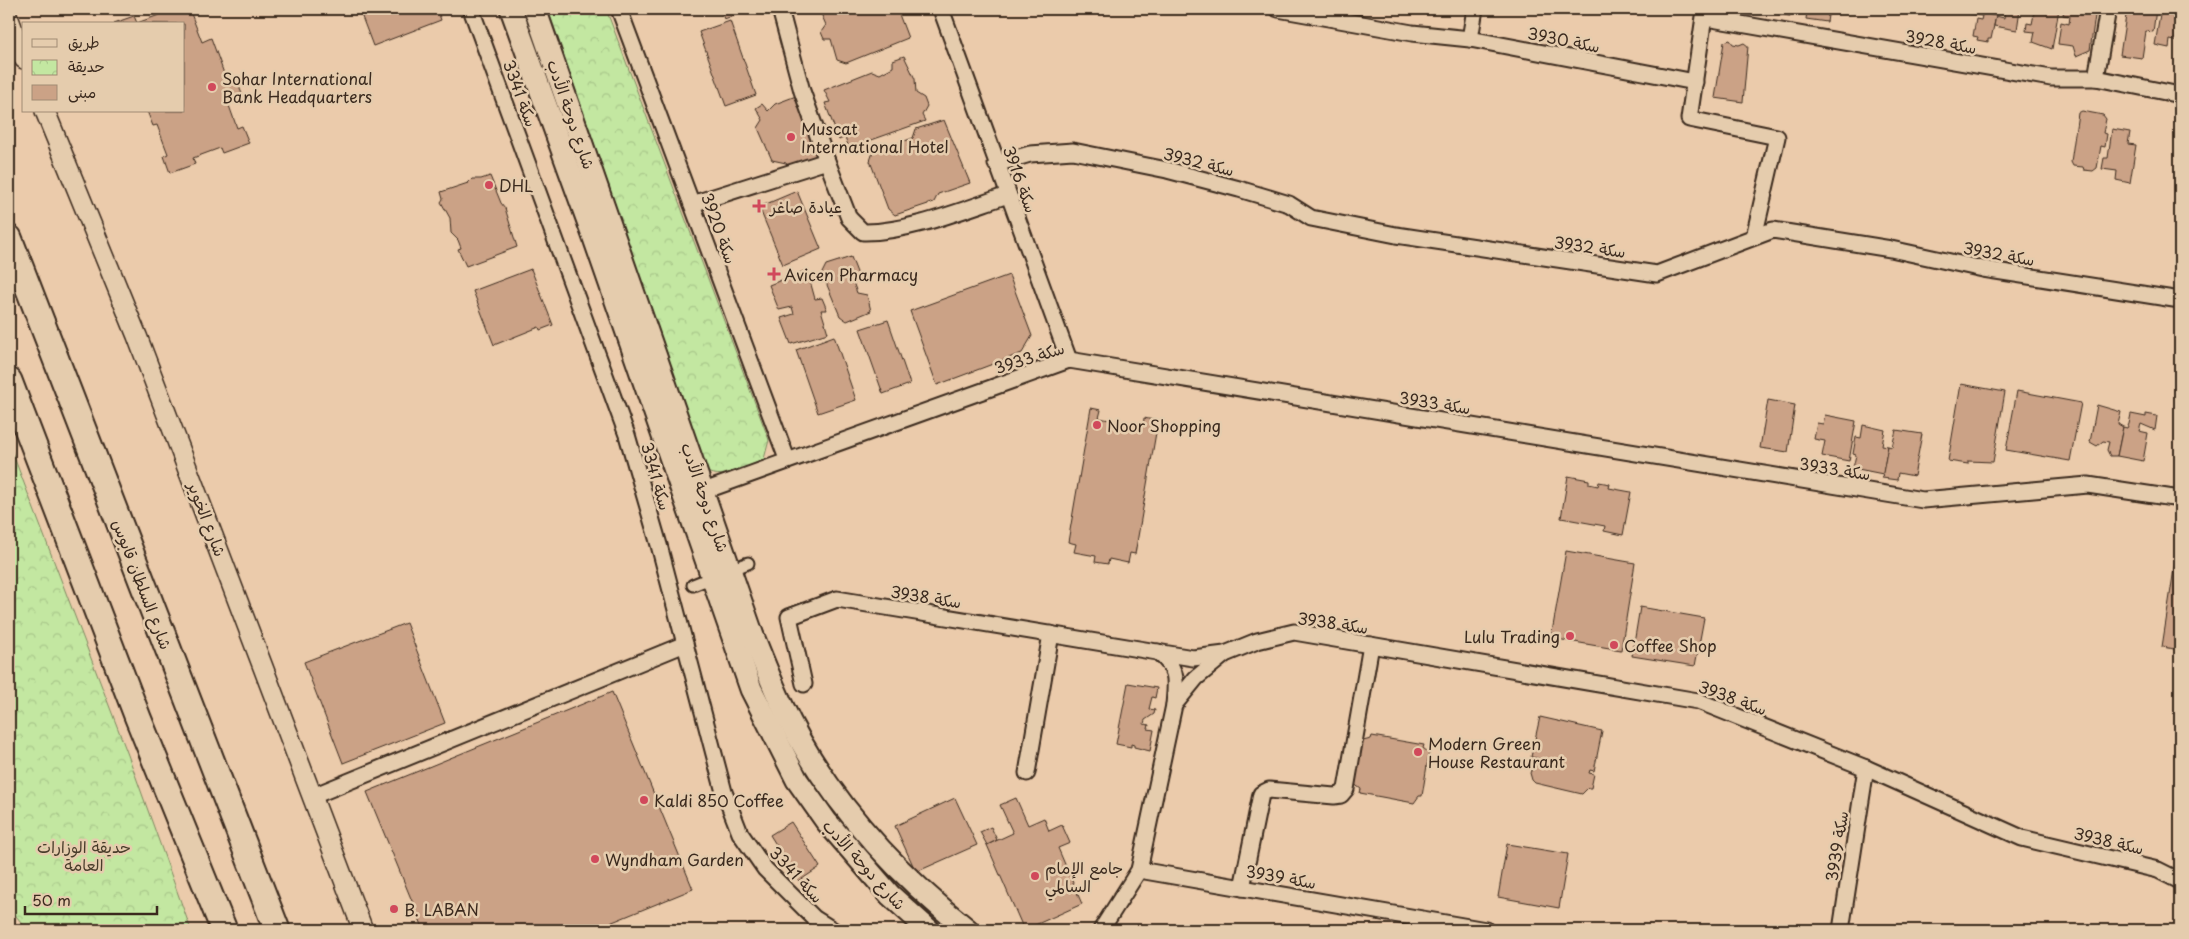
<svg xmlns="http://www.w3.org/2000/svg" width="2189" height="939" font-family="'Playpen Sans','Playpen Sans Arabic',sans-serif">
	<defs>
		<pattern id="park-crowns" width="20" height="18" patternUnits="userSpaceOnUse" patternTransform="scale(1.25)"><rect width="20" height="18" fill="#c3e7a1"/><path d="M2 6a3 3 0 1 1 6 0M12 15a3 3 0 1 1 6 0" fill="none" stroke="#a8c68a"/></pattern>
	</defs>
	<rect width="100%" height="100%" fill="#ebcbab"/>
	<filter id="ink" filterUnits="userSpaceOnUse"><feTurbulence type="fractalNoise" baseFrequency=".02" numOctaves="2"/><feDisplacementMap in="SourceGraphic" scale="10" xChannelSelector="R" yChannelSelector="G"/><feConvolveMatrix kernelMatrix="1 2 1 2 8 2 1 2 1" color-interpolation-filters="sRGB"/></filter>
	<g filter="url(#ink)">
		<g fill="url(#park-crowns)" stroke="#7f8860">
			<path d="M548,9h58l163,431 -5,19c-18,8 -38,21 -57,13z"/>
			<path d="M9,444l119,311 63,175h-163l-19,-22z"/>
		</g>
		<g fill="#cba286" stroke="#3b2a1e">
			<path d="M170,9h26l-6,2 12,31 9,-4 15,41 9,-3 7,18 -15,6 10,28 5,-2 7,17 -27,10 -2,-5 -27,10 2,6 -25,9 -6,-17 4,-2 -11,-29 -4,1 -6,-15h37v-87l-70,-1 20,-7 3,7 33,-12z"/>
			<path d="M359,9h78l4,11 -68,26z"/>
			<path d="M720,9h33l-29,10z"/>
			<path d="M819,9h78l11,29 -62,25 -9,-3 -6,-21h-7l-3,-7 5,-7z"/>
			<path d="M1763,9h29l-2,7 -27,-4z"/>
			<path d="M1802,9h27l-2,13 -21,-3 1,-7 -5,-1z"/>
			<path d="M1967,9h20l-1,5 10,2 -5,23h-3v3l-11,-2 1,-3 -5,-1 3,-17 5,1 1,-4 -16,-3z"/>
			<path d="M2005,9h15l-3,21 -23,-4 2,-10 8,2z"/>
			<path d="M2035,9h24l-7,40 -19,-7 2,-10 -9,-1 1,-8 5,1z"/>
			<path d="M2064,9h32l-6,41 -14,6 -3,-10 -15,-2 3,-22 8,2 1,-8 -7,-1z"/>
			<path d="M2127,9h29l-3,23 -7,-1 -4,27 -22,-3z"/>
			<path d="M2161,9h19v33l-10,-2 -1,8 -14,-3z"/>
			<path d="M730,21l26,74 -30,11 -27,-74z"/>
			<path d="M1730,40l3,4 6,1 5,-2 4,3 -5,56 -28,-4 9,-56z"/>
			<path d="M904,56l11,23 1,14 8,5 3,8 -5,9 3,6 -76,27 -4,-11 -6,3 -14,-37 5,-1 -6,-12 48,-19 8,3 13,-7v-7z"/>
			<path d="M796,96l24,60 -31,14 -3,-7 -14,-3 -14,-32 5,-8 -7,-12 6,-4 6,7 7,-7z"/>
			<path d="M2082,111l21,4 3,4 -3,14 4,1 -2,13 -4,-1 -4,22 -4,3 -9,-1 -1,-3 -10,-1 -2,-4 7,-49z"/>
			<path d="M944,120l26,63 -32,11 -4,8 -39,13 -7,-6 -18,-48 3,-9 40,-14 3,-9z"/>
			<path d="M2112,129l18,3 -2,12 8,1 -6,38 -14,-3 1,-9 -15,-2 2,-11h4z"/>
			<path d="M490,176l11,27 4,5 12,39 -51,19 -8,-17 3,-1 -3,-8 -7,-7 -1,-15 -9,-16 2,-3 -2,-7 27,-9 4,-4h9z"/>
			<path d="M797,191l24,58 -38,16 -24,-58z"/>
			<path d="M851,257l7,18 -5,7 4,11 10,2 4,16 -24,10 -7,-5 -18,-43 4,-8z"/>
			<path d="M531,269l22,56 -13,5 -1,-3 -45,18 -21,-54z"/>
			<path d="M807,270l8,29 7,-1 5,12h-6l7,23 -37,11 -10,-26 13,-4 -2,-7 -13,3 -10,-25z"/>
			<path d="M1009,275l23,61 -10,17 -85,32 -27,-74z"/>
			<path d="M888,320l22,64 -27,10 -23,-65z"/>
			<path d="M834,336l22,64 -38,13 -22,-63z"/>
			<path d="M1961,384l44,8 -12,70 -25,-1v3l-20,-3z"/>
			<path d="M2017,391l64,12 -11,58 -64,-11z"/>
			<path d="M1768,400l27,5 -7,47 -28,-4z"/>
			<path d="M2097,405l24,7 -3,12 5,3 -6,29h-7l-3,-6 2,-8 -6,-1 -6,5 -7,-4z"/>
			<path d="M1091,408l10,2 -2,8 44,8 1,-8 14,3 -23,133 -5,-1 -2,10 -19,-4 -1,5 -13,-2 1,-6 -22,-4 2,-8 -8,-2z"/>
			<path d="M2131,414l15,3v-3l11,2 -2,14 -14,-6 -2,7 9,2 -5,28 -26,-5 6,-29 4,1 2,-4z"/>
			<path d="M1825,415l31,6 -7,40 -27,-5 3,-15 -11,-2 3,-16 6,1z"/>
			<path d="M1863,425l22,5 -3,15 6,1 -5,28 -30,-6 3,-13 -3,-1 3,-17 5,1z"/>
			<path d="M1896,430l26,4 -8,42 -16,-3 -1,7 -15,-2 6,-32 4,1z"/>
			<path d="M1568,476l21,4v4l9,2 1,-4 11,2 -1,4 22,4 -8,43 -19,-4 1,-5 -44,-8z"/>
			<path d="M1566,551l69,12 -14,87 -70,-12z"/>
			<path d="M2176,556h4v94l-18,-3z"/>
			<path d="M1640,607l64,11 -9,48 -63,-10z"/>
			<path d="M406,623l39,100 -102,40 -39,-101z"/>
			<path d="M1128,683l29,5 -2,10 -3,-1 -3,12 6,1 -1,4 -9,6 -1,4 5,1 -1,4 6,1 -4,21 -16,-4v-2l-3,-1v3l-15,-3z"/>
			<path d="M612,692l81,197 -100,41h-169l-57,-138z"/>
			<path d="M1540,717l62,14 -8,40 -4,-1 -1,3 5,1 -3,14h-3l-6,6 -47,-11 -3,-3 -2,-7 3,-6 7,-2 9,2 2,-6 -20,-4z"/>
			<path d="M1372,736l52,9 -1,3 6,5 -7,43h-3l-5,7 -54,-10 1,-4 -7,-5 9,-43 8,-2z"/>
			<path d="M955,798l22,47 -61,27 -21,-46z"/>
			<path d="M1016,798l12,27 16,-7 5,13 13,-6 8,18 -12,5 24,56 -58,26 -37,-85 26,-12 -13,-28z"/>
			<path d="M791,822l29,45 -21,14 -29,-46z"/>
			<path d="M991,827l6,13 -10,5 -7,-13z"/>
			<path d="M1507,844l61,10 -9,54 -61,-11z"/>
		</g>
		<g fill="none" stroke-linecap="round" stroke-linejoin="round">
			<g stroke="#3b2a1e" stroke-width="15">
				<path id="pedestrian" d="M693,585l55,-22"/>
			</g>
			<g stroke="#3b2a1e" stroke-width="19">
				<g id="minor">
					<path d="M471,9l156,426 32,110 65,247 16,41 25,36 49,49 19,12"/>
					<path d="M619,9l168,450"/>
					<path d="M780,9l22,82 25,70"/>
					<path d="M941,9l128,351"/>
					<path d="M1278,9l134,24 58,6 225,43"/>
					<path d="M1705,10l-16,109 88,18 -23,100"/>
					<path d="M1706,18l345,60h45l84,17"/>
					<path d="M1470,39l5,-30"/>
					<path d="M2096,78l12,-69"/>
					<path d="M996,164l34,-10 43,-3 94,19 72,19 50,15 22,14 85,17 261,39 116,-44 118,19 92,20 197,31"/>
					<path d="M692,204l135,-43 22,57 14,14c44,1 102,-23 145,-37"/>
					<path d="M704,491l365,-131 854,140 165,-15 92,14"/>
					<path d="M1158,652c21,18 18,28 16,53"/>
					<path d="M804,684l-15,-67 48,-18 356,59 32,-4"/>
					<path d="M1027,773l24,-139"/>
					<path d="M313,796l372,-152"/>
					<path d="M1139,870l347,60"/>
					<path d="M1242,888l19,-94 8,-4 65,6 7,-1 5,-6 25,-144"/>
					<path d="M1101,930l38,-60 35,-165 22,-27 29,-24 32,-13 37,-9 404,69 168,67 156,70 136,32 22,11"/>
					<path d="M1841,930l25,-162"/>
				</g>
			</g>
			<g stroke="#3b2a1e" stroke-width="22">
				<g id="tertiary">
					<path d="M9,19l15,40"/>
					<path d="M45,111l92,225 226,594"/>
				</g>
			</g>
			<g stroke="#3b2a1e" stroke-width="25">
				<g id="secondary">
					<path d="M511,9l83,229 157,451 46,91 29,41 64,74 39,35"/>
					<path d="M535,9l218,627c9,22 18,45 28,67 42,91 109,165 187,227"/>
				</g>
			</g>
			<g stroke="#3b2a1e" stroke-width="29">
				<g id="trunk">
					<path d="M9,238l268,692"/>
					<path d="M9,381l129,337 86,212"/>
				</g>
			</g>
			<use href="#pedestrian" stroke="#e5ccad" stroke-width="11"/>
			<use href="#minor" stroke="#e5ccad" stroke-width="15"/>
			<use href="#tertiary" stroke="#e5ccad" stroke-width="19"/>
			<use href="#secondary" stroke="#e5ccad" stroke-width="21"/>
			<use href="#trunk" stroke="#e5ccad" stroke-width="25"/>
		</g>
	</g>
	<g fill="#d1495b" stroke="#e5ccad" stroke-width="2">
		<circle cx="212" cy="87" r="5"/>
		<circle cx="791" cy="137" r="5"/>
		<circle cx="489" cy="185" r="5"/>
		<path d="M756.5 198.5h5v5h5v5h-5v5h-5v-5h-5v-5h5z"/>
		<path d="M771.5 266.5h5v5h5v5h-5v5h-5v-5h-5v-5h5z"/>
		<circle cx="1097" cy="425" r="5"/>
		<circle cx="1570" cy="636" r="5"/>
		<circle cx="1614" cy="645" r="5"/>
		<circle cx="1418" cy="752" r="5"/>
		<circle cx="644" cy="800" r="5"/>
		<circle cx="595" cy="859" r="5"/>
		<circle cx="1035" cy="876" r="5"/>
		<circle cx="394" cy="909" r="5"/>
	</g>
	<g text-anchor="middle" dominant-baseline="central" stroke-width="5" stroke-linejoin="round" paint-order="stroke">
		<g font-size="16" fill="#3b2a1e" stroke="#e5ccad">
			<text transform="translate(1564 39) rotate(11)">سكة 3930</text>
			<text transform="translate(1941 41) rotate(10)">سكة 3928</text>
			<text transform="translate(521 93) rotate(70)">سكة 3341</text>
			<text transform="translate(572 114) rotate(71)">شارع دوحة الأدب</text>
			<text transform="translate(1199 161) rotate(14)">سكة 3932</text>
			<text transform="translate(1021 179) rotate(70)">سكة 3916</text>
			<text transform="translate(720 228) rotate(70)">سكة 3920</text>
			<text transform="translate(1590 246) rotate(8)">سكة 3932</text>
			<text transform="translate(1999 253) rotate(10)">سكة 3932</text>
			<text transform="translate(1029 357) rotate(-17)">سكة 3933</text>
			<text transform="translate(1435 402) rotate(9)">سكة 3933</text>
			<text transform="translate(1835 468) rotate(9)">سكة 3933</text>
			<text transform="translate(657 476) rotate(74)">سكة 3341</text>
			<text transform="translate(706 497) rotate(71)">شارع دوحة الأدب</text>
			<text transform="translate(208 519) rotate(69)">شارع الخوير</text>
			<text transform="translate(143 584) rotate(69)">شارع السلطان قابوس</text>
			<text transform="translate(926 596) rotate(9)">سكة 3938</text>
			<text transform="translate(1333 622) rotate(8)">سكة 3938</text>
			<text transform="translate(1733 697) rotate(20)">سكة 3938</text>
			<text transform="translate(2109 840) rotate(13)">سكة 3938</text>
			<text transform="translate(1836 846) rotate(-81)">سكة 3939</text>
			<text transform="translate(865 864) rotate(48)">شارع دوحة الأدب</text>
			<text transform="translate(797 874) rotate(47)">سكة 3341</text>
			<text transform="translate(1281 876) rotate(10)">سكة 3939</text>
		</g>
		<g font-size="16" fill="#3b2a1e" stroke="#e5ccad" text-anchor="start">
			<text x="222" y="78">Sohar International<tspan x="222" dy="18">Bank Headquarters</tspan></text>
			<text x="801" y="128">Muscat<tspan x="801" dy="18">International Hotel</tspan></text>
			<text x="499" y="185">DHL</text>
			<text x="770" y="206">عيادة صاغر</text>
			<text x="784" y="274">Avicen Pharmacy</text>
			<text x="1107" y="425">Noor Shopping</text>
			<text x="1560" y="636" text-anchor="end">Lulu Trading</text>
			<text x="1624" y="645">Coffee Shop</text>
			<text x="1428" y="743">Modern Green<tspan x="1428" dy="18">House Restaurant</tspan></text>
			<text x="654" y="800">Kaldi 850 Coffee</text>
			<text x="605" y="859">Wyndham Garden</text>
			<text x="1045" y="867">جامع الإمام<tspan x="1045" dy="18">السالمي</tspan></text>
			<text x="404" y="909">B. LABAN</text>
		</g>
		<g font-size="16" fill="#493d2b" stroke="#e5ccad">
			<text x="84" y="846">حديقة الوزارات<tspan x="84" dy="18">العامة</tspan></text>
		</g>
	</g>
	<rect width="2189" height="939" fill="none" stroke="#e5ccad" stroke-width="30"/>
	<rect x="15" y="15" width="2159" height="909" fill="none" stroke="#3b2a1e" stroke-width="2" filter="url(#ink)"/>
	<rect x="22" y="22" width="162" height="90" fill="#e5ccad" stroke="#a18b74"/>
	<rect x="32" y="39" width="25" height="8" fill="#e5ccad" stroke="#a18b74"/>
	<text x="68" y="48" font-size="15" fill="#3b2a1e">طريق</text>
	<rect x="32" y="60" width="25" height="15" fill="url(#park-crowns)" stroke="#a18b74"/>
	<text x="68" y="72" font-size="15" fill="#3b2a1e">حديقة</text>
	<rect x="32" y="85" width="25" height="15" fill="#cba286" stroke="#a18b74"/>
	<text x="68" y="98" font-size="15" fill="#3b2a1e">مبنى</text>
	<path d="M25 906v8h132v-8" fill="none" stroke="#3b2a1e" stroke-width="2.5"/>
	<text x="32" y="906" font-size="15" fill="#3b2a1e" stroke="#e5ccad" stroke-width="4" paint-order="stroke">50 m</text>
</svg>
